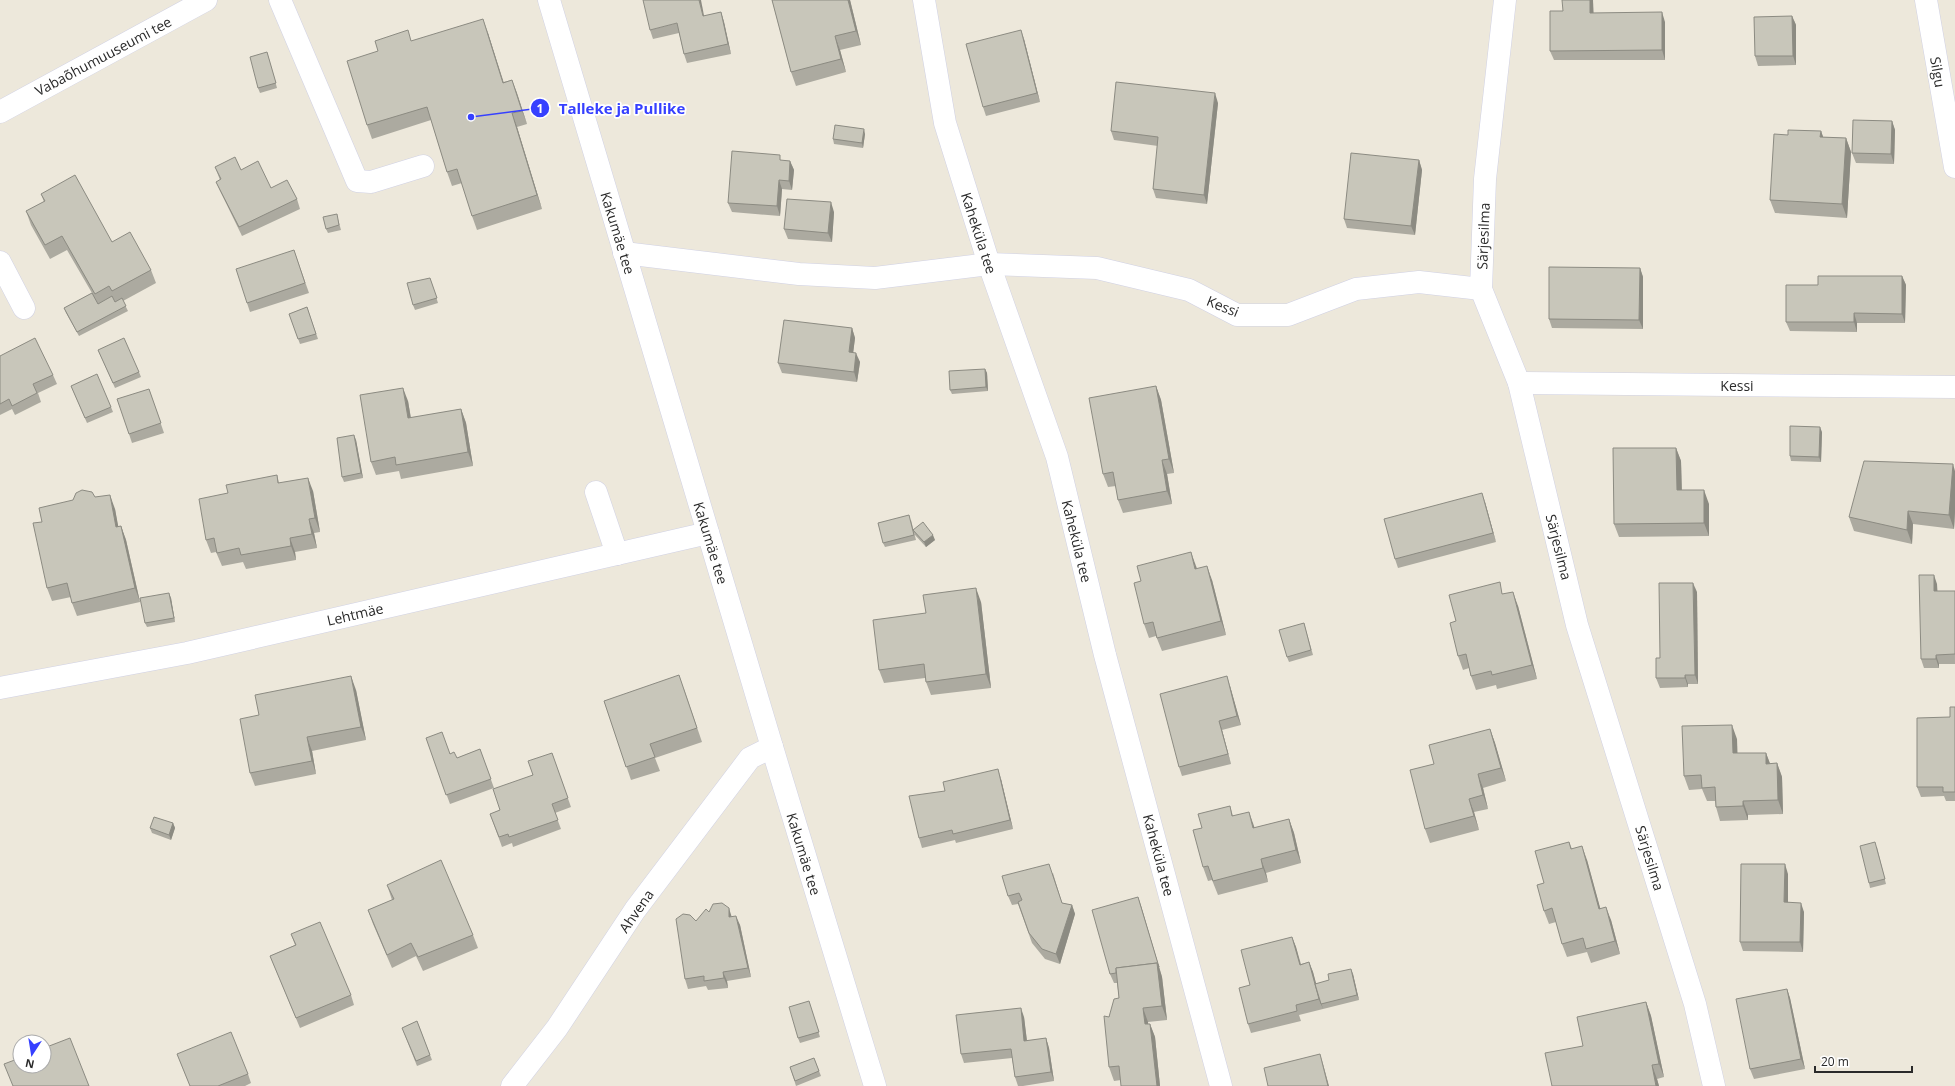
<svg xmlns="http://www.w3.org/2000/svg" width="1955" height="1086" font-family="'Open Sans',sans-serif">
	<rect width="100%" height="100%" fill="#ede8db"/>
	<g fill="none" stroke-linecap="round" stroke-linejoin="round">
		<g stroke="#d0d1e4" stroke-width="23">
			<g id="minor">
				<path d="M280,0l77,181 14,1 52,-16"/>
				<path d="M549,0l223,747 103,339"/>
				<path d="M924,0l21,123 44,141 68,193 48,198 116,431"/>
				<path d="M1505,0l-20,179 -4,110 38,94 58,242 118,379 19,82"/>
				<path d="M1926,0l29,167"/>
				<path d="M0,112l206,-112"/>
				<path d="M624,253l175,21 76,4 114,-14 108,4 92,22 48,25h51l68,-26 63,-7 62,7"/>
				<path d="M0,262l24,46"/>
				<path d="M1519,383l436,4"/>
				<path d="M596,492l21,62"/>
				<path d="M0,688l187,-35 521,-120"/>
				<path d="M512,1086l45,-58 78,-118 115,-152 22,-11"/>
			</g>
		</g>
		<use href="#minor" stroke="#fff" stroke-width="22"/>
	</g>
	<g fill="#acaaa0">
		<path d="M772,0h78l11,45 -21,5 6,22 -50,14 -5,-14z"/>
		<path d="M721,12l3,10 7,32 -44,9 -3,-9 -5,-21 -26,6 -3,-9z"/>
		<path d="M1593,13l72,9v38h-111l-4,-9z"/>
		<path d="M1792,16l4,9v40l-38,1 -3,-10z"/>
		<path d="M488,33l15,49 9,-2 15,44 -10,3 25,82 -65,21 -5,-14 -10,-33 -10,3 -5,-14 -16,-52 -59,19 -5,-14 11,-74 34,-10z"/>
		<path d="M1024,39l16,63 -54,14 -3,-9z"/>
		<path d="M267,52l10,36 -17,5 -2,-5z"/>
		<path d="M1218,103l-11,101 -51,-6 -3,-9 5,-43 -44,-6 -3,-9z"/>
		<path d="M1892,121l3,9 -1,34 -38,-1 -4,-10z"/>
		<path d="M1821,131l2,6 23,1 5,14 -4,66 -72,-5 -5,-13z"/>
		<path d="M865,134l-2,14 -29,-4 -1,-5z"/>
		<path d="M1419,160l3,10 -7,65 -68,-7 -3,-9z"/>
		<path d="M782,161h8l4,9 -2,20 -10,-1 -2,27 -48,-4 -4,-9z"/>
		<path d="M215,167l26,3 30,18 26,11 3,10 -58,27 -22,-45 -4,-9 4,-2z"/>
		<path d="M41,194l71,48 39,28 5,13 -33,18 5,10 -49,25 -13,-23 -2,-5 28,-15 -25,-43 -17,9 -19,-34 -5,-14 18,-9z"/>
		<path d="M834,212l-2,30 -44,-3 -4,-10z"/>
		<path d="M338,219l3,11 -13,3 -2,-4z"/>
		<path d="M294,250l15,43 -59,19 -3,-9z"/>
		<path d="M1640,268l3,9v52l-91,-1 -3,-9z"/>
		<path d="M1902,276l4,9 -1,38h-48v9l-67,-1 -4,-9 32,-37z"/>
		<path d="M430,278l8,25 -23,7 -2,-5z"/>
		<path d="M307,307l11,32 -18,5 -11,-30z"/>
		<path d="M852,328l3,10 -2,15 7,9 -3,20 -75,-9 -4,-10z"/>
		<path d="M98,350l41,22 2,5 -26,11z"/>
		<path d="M0,356l53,19 4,9 -19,9 3,9 -26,13 -3,-6 -12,6z"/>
		<path d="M985,369l2,4 1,18 -36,3 -2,-4z"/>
		<path d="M71,386l40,21 2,5 -26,11z"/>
		<path d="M1156,386l5,14 13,73 -7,1 5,30 -49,9 -5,-13 -2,-14 -8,1 -5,-13z"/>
		<path d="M149,389l15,44 -32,10 -3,-9z"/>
		<path d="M408,401l3,17 50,-9 5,14 7,43 -72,13 -2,-8 -23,4 -5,-13z"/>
		<path d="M1822,432l-1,30 -30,-1 -1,-5z"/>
		<path d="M356,440l7,38 -19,4 -2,-5z"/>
		<path d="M1676,448l5,13 1,29 27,14v32l-90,1 -5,-13z"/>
		<path d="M1955,471v41l-1,17 -41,-5 -1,20 -58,-13 -5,-14z"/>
		<path d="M277,475l2,8 34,8 7,41 -6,1 3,15 -22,4 1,8 -50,9 -3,-7 -21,4 -6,-14 -5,1 -5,-13 22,-47z"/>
		<path d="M95,497l20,12 3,18 3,-1 5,14 14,62 -63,14 -5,-13 -1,-6 -19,4 -5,-13 -5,-66z"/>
		<path d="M1485,502l11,40 -98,26 -3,-9z"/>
		<path d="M911,520l5,20 -31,7 -2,-4z"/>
		<path d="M913,530l22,10 -9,7 -11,-12z"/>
		<path d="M1196,566l1,3 15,11 14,55 -64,16 -6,-15 -7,2 -5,-14z"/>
		<path d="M1937,584v7h18v73h-16v4h-15l-3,-9z"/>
		<path d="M1697,592l1,92h-10v3l-28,1 -4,-10 4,-20z"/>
		<path d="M1504,594l14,12 19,73 -40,10 -1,-4 -20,5 -5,-14 -2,-8 -6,2 -5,-14 -2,-35z"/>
		<path d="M171,598l4,24 -28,5 -2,-4z"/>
		<path d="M981,602l10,86 -60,7 -5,-13 -1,-4 -41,5 -5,-13 47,-57z"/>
		<path d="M1304,623l9,32 -24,7 -2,-5z"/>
		<path d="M1230,686l11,39 -19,5 9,34 -49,12 -3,-9z"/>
		<path d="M684,689l18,53 -47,16 5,13 -29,9 -27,-79z"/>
		<path d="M356,690l10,50 -54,11 4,23 -61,12 -5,-13 9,-58z"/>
		<path d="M1955,707v94h-9l-2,-5 -23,1 -4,-10z"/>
		<path d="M1490,729l5,14 11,38 -23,7 5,21 -14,3 5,18 -49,13 -5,-14 9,-65z"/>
		<path d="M426,738l31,20 23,-9 14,39 -44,16z"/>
		<path d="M1737,739v14h29l4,11 7,-1 5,14 1,37 -35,1v5l-28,1 -4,-14 -1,-6h-8l-5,-12 -13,1 -5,-14z"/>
		<path d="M552,753l19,54 -16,6 6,16 -48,18 -1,-4 -10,4 -12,-33 10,-4z"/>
		<path d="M1001,779l12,50 -57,14 -1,-3 -33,8 -3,-10 26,-47z"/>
		<path d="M1230,806l3,10 21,12 35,-9 5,14 7,30 -35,10 2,9 -50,13 -6,-15 -4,1 -5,-14 -1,-39z"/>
		<path d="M173,823l2,5 -4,12 -19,-7 -2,-5z"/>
		<path d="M1569,842l3,7 15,11 13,48 11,12 9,34 -29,9 -4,-11 -20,5 -5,-13 -6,-22 -7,2 -5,-13v-28z"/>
		<path d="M1877,847l9,37 -16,4 -1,-5z"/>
		<path d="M1053,873l9,30 10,2 3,9 -15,50 -15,-5 -13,-16 -14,-39 -6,1 -4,-9z"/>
		<path d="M1788,874v28l16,10 -1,40 -60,-1 -3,-9z"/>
		<path d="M387,885l86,50 5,13 -55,23 -7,-15 -24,12 -19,-44 -5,-14 24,-10z"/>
		<path d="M1138,897l3,9 21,71 5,43 -19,2v2h2l5,13 5,49h-39v-6l-7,1 -5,-14v-50l10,-19 -2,-15h-3l-4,-9z"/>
		<path d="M709,912l23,5 8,8 11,52 -24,4 1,7 -20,2 -2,-4 -18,3 -3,-10 11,-58z"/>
		<path d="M291,934l60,61 3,10 -54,23 -30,-72 25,-11z"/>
		<path d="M1292,937l4,10 5,17 8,-2 4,10 3,12 37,-10 6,26 -60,15 2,6 -50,12 -3,-9 2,-39z"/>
		<path d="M1787,989l3,9 15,71 -51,10 -4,-10z"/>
		<path d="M809,1001l11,36 -20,6 -2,-5z"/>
		<path d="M1646,1002l5,14 13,61 -7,2 2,7h-107l31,-40z"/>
		<path d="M1024,1017l3,24 19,-3 3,10 5,33 -31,5h-5l-3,-9 -3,-19 -48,5 -3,-9z"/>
		<path d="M417,1021l15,39 -15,6 -15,-38z"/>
		<path d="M177,1054l71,20 3,9 -6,3h-55z"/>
		<path d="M814,1058l7,18 -25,10 -6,-19z"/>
	</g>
	<g fill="#8c8b82">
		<path d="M699,0h2l5,26 -3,-10z"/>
		<path d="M848,0h2l11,45 -5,-14z"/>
		<path d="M1590,0h3l1,22 -4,-9z"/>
		<path d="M721,12l3,10 7,32 -3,-10z"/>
		<path d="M1662,12l3,10v38l-3,-10z"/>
		<path d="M1792,16l4,9v40l-3,-9z"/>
		<path d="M483,19l5,14 20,63 -5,-13z"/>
		<path d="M1021,30l3,9 16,63 -3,-9z"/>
		<path d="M835,36l5,14 6,22 -5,-13z"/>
		<path d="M512,80l5,13 10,31 -5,-13z"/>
		<path d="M1215,93l3,10 -11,101 -3,-9z"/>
		<path d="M512,113l5,14 25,82 -5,-14z"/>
		<path d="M1892,121l3,9 -1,34 -3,-10z"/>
		<path d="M864,129l1,5 -2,14 -1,-5z"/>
		<path d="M1821,131l5,14 -6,-8z"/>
		<path d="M1846,138l5,14 -4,66 -5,-14z"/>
		<path d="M1419,160l3,10 -7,65 -4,-9z"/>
		<path d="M790,161l4,9 -2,20 -3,-9z"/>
		<path d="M779,180l3,9 -2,27 -3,-10z"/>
		<path d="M831,202l3,10 -2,30 -4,-9z"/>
		<path d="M1640,268l3,9v52l-4,-9z"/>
		<path d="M1902,276l4,9 -1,38 -3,-9z"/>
		<path d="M1854,313l3,10v9l-3,-10z"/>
		<path d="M852,328l3,10 -3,24 -3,-10z"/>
		<path d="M856,353l4,9 -3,20 -3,-10z"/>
		<path d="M985,369l2,4 1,18 -2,-4z"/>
		<path d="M1156,386l5,14 13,73 -5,-14z"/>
		<path d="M403,388l5,13 5,31 -5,-14z"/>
		<path d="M461,409l5,14 7,43 -5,-14z"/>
		<path d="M1820,427l2,5 -1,30 -2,-5z"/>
		<path d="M354,435l2,5 7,38 -2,-5z"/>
		<path d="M1676,448l5,13 1,43 -5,-14z"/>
		<path d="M1162,460l5,14 5,30 -5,-13z"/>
		<path d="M1953,464l2,7v41l-1,17 -5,-14z"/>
		<path d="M308,478l5,13 7,41 -5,-14z"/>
		<path d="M1704,490l5,14v32l-5,-13z"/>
		<path d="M1482,493l3,9 11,40 -3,-9z"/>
		<path d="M110,495l5,14 6,32 -5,-14z"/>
		<path d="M1908,511l5,13 -1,20 -5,-14z"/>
		<path d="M309,519l5,14 3,15 -5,-14z"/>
		<path d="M121,526l5,14 14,62 -5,-14z"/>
		<path d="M933,535l2,5 -9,7 -2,-5z"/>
		<path d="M290,538l5,14 1,8 -5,-14z"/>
		<path d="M1191,552l5,14 4,17 -5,-14z"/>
		<path d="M1207,566l5,14 14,55 -5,-14z"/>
		<path d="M1934,575l3,9 1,17 -4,-10z"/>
		<path d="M1693,583l4,9 1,92 -3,-9z"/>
		<path d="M976,588l5,14 10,86 -5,-14z"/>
		<path d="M1513,592l5,14 19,73 -5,-14z"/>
		<path d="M169,593l2,5 4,24 -1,-4z"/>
		<path d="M1936,655l3,9v4l-3,-9z"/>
		<path d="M1685,675l3,9v3l-3,-9z"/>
		<path d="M351,676l5,14 10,50 -5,-13z"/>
		<path d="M1227,676l3,10 11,39 -4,-9z"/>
		<path d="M1219,721l3,9 9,34 -3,-10z"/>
		<path d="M1732,725l5,14 1,28 -5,-14z"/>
		<path d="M1490,729l5,14 11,38 -5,-13z"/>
		<path d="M307,737l5,14 4,23 -4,-13z"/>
		<path d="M1766,753l5,13 -5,-2z"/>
		<path d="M1777,763l5,14 1,37 -5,-14z"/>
		<path d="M998,769l3,10 12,50 -3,-9z"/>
		<path d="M1478,774l5,14 5,21 -5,-14z"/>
		<path d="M1469,799l5,13 5,18 -5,-14z"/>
		<path d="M1743,801l5,14v5l-5,-14z"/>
		<path d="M1249,812l5,14 4,16 -5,-14z"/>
		<path d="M1289,819l5,14 7,30 -5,-13z"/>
		<path d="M173,823l2,5 -4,12 -2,-5z"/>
		<path d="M1582,846l5,14 17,62 -5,-13z"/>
		<path d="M1261,859l5,14 2,9 -5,-14z"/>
		<path d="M1785,864l3,10v38l-4,-10z"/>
		<path d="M1138,897l3,9 21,71 5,43 -5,-14z"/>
		<path d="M1801,903l3,9 -1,40 -3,-10z"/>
		<path d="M1072,905l3,9 -15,50 -4,-10z"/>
		<path d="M1606,907l5,13 9,34 -5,-13z"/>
		<path d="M729,908l3,10 -3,-1z"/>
		<path d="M736,916l4,9 11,52 -3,-9z"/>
		<path d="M1292,937l4,10 7,27 -3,-9z"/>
		<path d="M1309,962l4,10 10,37 -4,-10z"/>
		<path d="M1351,969l2,5 6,26 -2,-5z"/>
		<path d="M723,972l4,9 1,7 -4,-10z"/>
		<path d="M1787,989l3,9 15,71 -4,-10z"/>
		<path d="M1646,1002l5,14 13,61 -5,-13z"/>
		<path d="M1021,1008l3,9 4,33 -4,-9z"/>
		<path d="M1143,1008l5,14 2,16 -5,-14z"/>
		<path d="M1150,1024l5,13 5,49h-3z"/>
		<path d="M1046,1038l3,10 5,33 -3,-9z"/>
		<path d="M1320,1054l3,10 6,22h-1z"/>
		<path d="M1652,1065l5,14 2,7h-3z"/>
	</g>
	<g fill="#c8c6ba" stroke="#8c8b82">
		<path d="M643,0h56l4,16 18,-4 7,32 -44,10 -7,-31 -27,7z"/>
		<path d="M772,0h76l8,31 -21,5 6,23 -50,13z"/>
		<path d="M1562,0h28v13l72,-1v38l-112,1v-40h13z"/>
		<path d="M1792,16l1,40h-38l-1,-39z"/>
		<path d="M483,19l20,64 9,-3 10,31 -10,2 25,82 -65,21 -15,-47 -10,3 -20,-65 -60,18 -20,-64 31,-10 -3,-10 33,-11 3,11z"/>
		<path d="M1021,30l16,63 -54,14 -17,-63z"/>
		<path d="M267,52l9,31 -18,5 -8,-31z"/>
		<path d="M1116,82l99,11 -11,102 -51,-6 5,-52 -47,-6z"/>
		<path d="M1853,120l39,1 -1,33 -39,-1z"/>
		<path d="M835,125l29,4 -2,14 -29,-4z"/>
		<path d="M1788,130l33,1 -1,6 26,1 -4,66 -72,-4 4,-66 14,1z"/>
		<path d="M732,151l48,4v5l10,1 -1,20 -10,-1 -2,26 -49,-3z"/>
		<path d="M1351,153l68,7 -8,66 -67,-7z"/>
		<path d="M235,157l6,13 17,-9 13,27 16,-8 10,19 -58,28 -23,-45 5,-3 -6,-12z"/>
		<path d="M75,175l37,67 18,-10 21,38 -39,21 -3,-5 -14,8 -33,-58 -17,9 -19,-34 19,-10 -4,-7z"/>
		<path d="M787,199l44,3 -3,31 -44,-4z"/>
		<path d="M337,214l2,11 -13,4 -3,-12z"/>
		<path d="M294,250l11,33 -58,20 -11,-34z"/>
		<path d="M1549,267l91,1 -1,52 -90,-1z"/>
		<path d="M1818,276h84v38l-48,-1v9h-68v-37h32z"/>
		<path d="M430,278l7,20 -24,7 -6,-22z"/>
		<path d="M92,293l6,11 14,-8 3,6 7,-4 4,8 -49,26 -13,-24z"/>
		<path d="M307,307l9,27 -18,5 -9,-25z"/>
		<path d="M784,320l68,8 -3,24 7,1 -2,19 -76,-9z"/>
		<path d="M35,338l18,37 -20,9 4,9 -25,13 -3,-7 -9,5v-48z"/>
		<path d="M124,338l15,34 -26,11 -15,-33z"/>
		<path d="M985,369l1,18 -36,3 -1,-19z"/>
		<path d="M97,374l14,33 -26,11 -14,-32z"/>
		<path d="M1156,386l13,73 -7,1 5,31 -49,9 -5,-28 -10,2 -14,-76z"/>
		<path d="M403,388l5,30 53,-9 7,43 -72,13 -1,-8 -24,5 -11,-67z"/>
		<path d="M149,389l12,34 -32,11 -12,-35z"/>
		<path d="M1790,426l30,1 -1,30 -29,-1z"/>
		<path d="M354,435l7,38 -19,4 -5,-39z"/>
		<path d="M1613,448h63l1,42h27v33l-90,1z"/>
		<path d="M1864,461l89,3 -4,51 -41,-4 -1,19 -58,-13z"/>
		<path d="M277,475l1,8 30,-5 7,40 -6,1 3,15 -22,4 1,8 -50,9 -2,-7 -22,5 -3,-15 -8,2 -7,-41 29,-6 -2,-8z"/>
		<path d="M82,490l10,2 3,5 15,-2 6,32 5,-1 14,62 -63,15 -5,-20 -20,5 -14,-65 9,-1 -3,-14 34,-8 3,-7z"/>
		<path d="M1482,493l11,40 -98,26 -11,-40z"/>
		<path d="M909,515l5,20 -31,8 -5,-20z"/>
		<path d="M923,522l10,13 -9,7 -11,-12z"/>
		<path d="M1191,552l4,17 12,-3 14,55 -64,17 -4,-16 -9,2 -10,-41 7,-2 -4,-15z"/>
		<path d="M1919,575h15v16h21v63l-19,1v4h-15z"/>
		<path d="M1500,582l2,12 11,-2 19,73 -40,10 -1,-4 -20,5 -5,-22 -8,2 -8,-33 6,-2 -7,-26z"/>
		<path d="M1659,583h34l2,92h-10v3h-29v-20h4z"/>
		<path d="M976,588l10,86 -60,8 -2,-18 -45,6 -6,-50 53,-7 -3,-18z"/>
		<path d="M169,593l5,25 -29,5 -5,-25z"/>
		<path d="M1304,623l7,27 -24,7 -8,-27z"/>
		<path d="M679,675l18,53 -47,16 5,13 -29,10 -22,-66z"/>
		<path d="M351,676l10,51 -54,10 5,24 -62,12 -10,-54 19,-4 -4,-20z"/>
		<path d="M1227,676l10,40 -18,5 9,33 -49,13 -19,-73z"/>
		<path d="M1950,707h5v85h-12v-5h-26v-69l33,-1z"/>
		<path d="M1732,725l1,28h33v11l11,-1 1,37 -35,1v5l-27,1 -1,-20 -13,1 -1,-13 -17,1 -2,-50z"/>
		<path d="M1490,729l11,39 -23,6 5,21 -14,4 5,17 -49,13 -15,-59 24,-6 -5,-19z"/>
		<path d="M442,732l8,22 4,-2 3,6 23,-9 11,30 -45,16 -20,-57z"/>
		<path d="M552,753l16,45 -16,6 6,16 -49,17 -1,-3 -9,3 -9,-23 10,-4 -7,-21 40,-14 -5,-14z"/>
		<path d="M998,769l12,51 -57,14 -1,-4 -33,8 -10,-42 36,-5 -2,-9z"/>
		<path d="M1230,806l2,10 17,-4 4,16 36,-9 7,31 -35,9 2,9 -50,13 -5,-15 -5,1 -10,-37 9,-2 -4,-14z"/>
		<path d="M154,817l19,6 -4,12 -19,-7z"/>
		<path d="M1569,842l2,7 11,-3 17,63 7,-2 9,34 -29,8 -3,-11 -21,6 -10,-36 -8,3 -7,-26 7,-2 -9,-32z"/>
		<path d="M1875,842l10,37 -16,4 -9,-37z"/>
		<path d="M441,860l32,75 -55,22 -7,-14 -24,12 -19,-45 26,-11 -7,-14z"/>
		<path d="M1049,864l13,39 10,2 -16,49 -14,-5 -13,-16 -11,-31 4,-2 -3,-7 -11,3 -6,-20z"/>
		<path d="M1741,864h44l-1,38 17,1 -1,39h-60z"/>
		<path d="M1138,897l21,70 -2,-4 -41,5v5l-6,1 -18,-64z"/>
		<path d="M722,903l7,5v9l7,-1 12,52 -25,4 1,6 -20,3v-5l-19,3 -9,-60 7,-5 7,1 6,6 10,-12 3,3 4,-8z"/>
		<path d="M320,922l31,73 -55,23 -26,-62 26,-11 -5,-11z"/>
		<path d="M1292,937l8,28 9,-3 10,37 -23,6 1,6 -49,13 -9,-36 11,-3 -9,-35z"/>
		<path d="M1157,963l5,43 -19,2 2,16h5l7,62h-36l-2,-20 -10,1 -5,-51 5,1 5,-18 5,-1 -3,-30z"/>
		<path d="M1351,969l6,26 -36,9 -6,-20 14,-4 -1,-6z"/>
		<path d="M1787,989l14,70 -51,10 -14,-70z"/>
		<path d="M809,1001l10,31 -21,6 -9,-31z"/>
		<path d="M1646,1002l13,62 -7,1 4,21h-104l-7,-33 38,-7 -6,-29z"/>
		<path d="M1021,1008l3,33 22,-3 5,34 -36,5 -4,-28 -50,5 -5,-39z"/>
		<path d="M417,1021l13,34 -14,6 -14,-33z"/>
		<path d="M231,1032l17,42 -30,12h-28l-13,-32z"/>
		<path d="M70,1038l19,48h-76l-9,-22 16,-6v8h24v-18z"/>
		<path d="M1320,1054l8,32h-60l-4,-18z"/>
		<path d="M814,1058l5,13 -24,10 -5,-14z"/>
	</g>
	<g text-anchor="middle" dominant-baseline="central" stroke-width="3.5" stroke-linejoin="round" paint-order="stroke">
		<g font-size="14" fill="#2a2a2a" stroke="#fff">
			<text transform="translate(103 56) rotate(-28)">Vabaõhumuuseumi tee</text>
			<text transform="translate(1938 72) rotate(80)">Silgu</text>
			<text transform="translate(618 233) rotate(73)">Kakumäe tee</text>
			<text transform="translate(979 233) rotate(72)">Kaheküla tee</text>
			<text transform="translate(1483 236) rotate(-88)">Särjesilma</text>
			<text transform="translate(1223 306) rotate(22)">Kessi</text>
			<text x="1737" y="385">Kessi</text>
			<text transform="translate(1077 541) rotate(76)">Kaheküla tee</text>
			<text transform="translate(711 543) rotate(73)">Kakumäe tee</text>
			<text transform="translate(1559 547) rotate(76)">Särjesilma</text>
			<text transform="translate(355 614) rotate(-13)">Lehtmäe</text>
			<text transform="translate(804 854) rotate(73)">Kakumäe tee</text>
			<text transform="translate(1159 855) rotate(75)">Kaheküla tee</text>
			<text transform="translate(1650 858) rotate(73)">Särjesilma</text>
			<text transform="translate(636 911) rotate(-55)">Ahvena</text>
		</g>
	</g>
	<path fill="none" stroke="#3640ff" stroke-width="1.5" d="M471 117L540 108"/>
	<g fill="#3640ff" stroke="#fff" stroke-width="1.5">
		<circle cx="471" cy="117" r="4"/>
		<circle cx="540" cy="108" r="10"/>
	</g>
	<g font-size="12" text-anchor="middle" font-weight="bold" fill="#fff">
		<text x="540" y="113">1</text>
	</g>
	<g font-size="15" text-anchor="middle" font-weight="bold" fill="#3640ff" stroke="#fff" stroke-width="3.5" stroke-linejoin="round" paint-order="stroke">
		<text x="622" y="114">Talleke ja Pullike</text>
	</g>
	<g transform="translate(32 1054) rotate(192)"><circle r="19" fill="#ffffff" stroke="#aaaaaa"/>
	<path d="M0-3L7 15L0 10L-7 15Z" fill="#3640ff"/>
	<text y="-6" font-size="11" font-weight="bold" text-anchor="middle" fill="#2a2a2a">N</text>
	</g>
	<path d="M1815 1066v6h97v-6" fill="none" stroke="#2a2a2a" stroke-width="2"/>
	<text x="1821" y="1066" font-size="12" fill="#2a2a2a" stroke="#ffffff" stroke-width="3" paint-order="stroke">20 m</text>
</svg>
